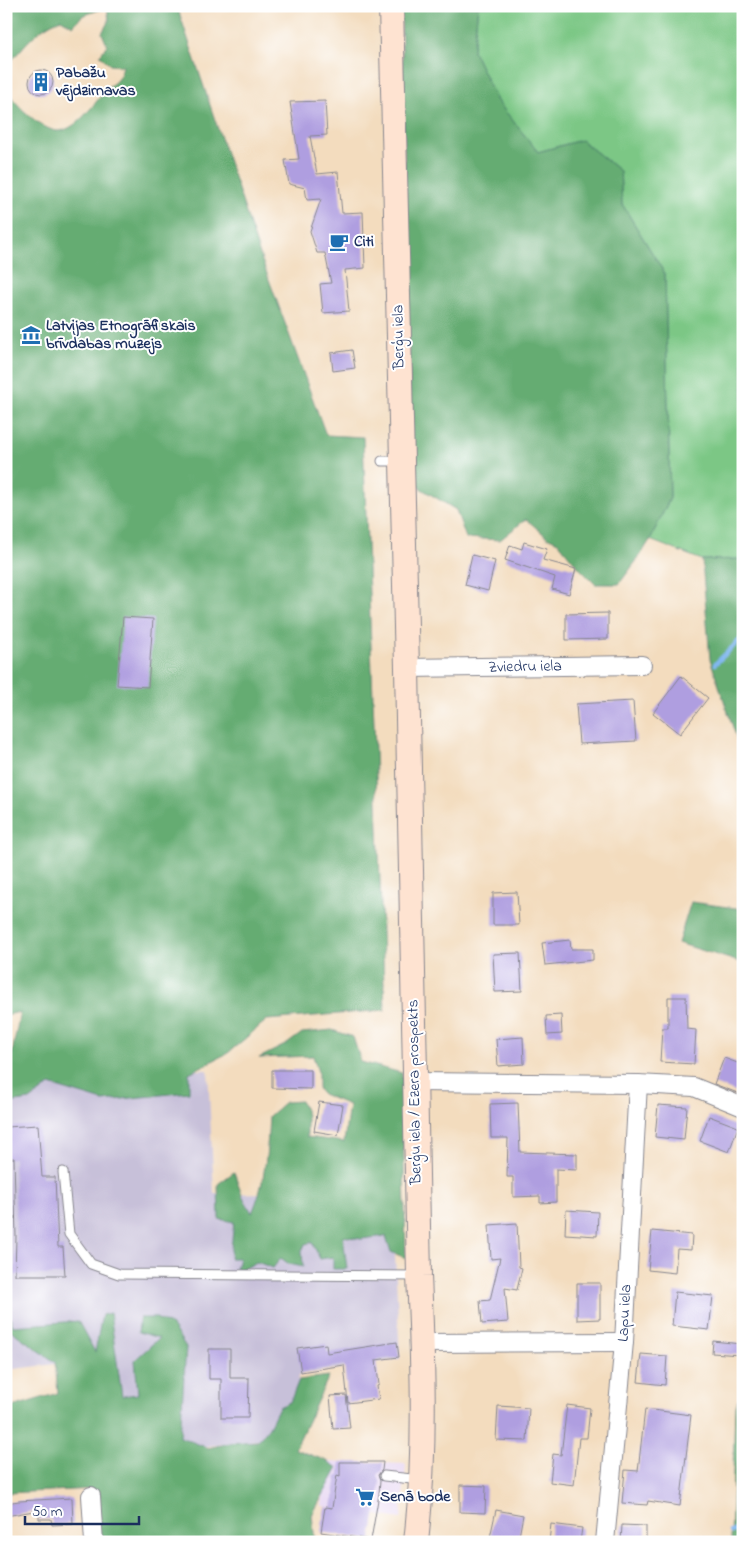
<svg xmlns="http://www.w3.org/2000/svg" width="749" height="1548" font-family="'Indie Flower',sans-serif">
	<rect width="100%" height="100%" fill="#fff"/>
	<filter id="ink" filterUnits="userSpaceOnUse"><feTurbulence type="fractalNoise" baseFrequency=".02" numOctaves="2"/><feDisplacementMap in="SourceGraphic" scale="10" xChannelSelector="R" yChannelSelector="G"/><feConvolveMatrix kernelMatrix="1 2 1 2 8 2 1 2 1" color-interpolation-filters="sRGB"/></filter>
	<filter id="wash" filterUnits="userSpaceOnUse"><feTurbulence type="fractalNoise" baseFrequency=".0096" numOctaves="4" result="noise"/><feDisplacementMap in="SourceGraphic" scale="20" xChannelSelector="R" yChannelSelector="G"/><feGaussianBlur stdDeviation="1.12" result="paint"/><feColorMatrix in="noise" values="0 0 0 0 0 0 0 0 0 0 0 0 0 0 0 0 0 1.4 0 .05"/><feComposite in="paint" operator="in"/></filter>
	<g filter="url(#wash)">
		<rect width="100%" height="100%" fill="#f3dcbe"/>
		<path fill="#e5d3f1" d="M327,1461l79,3 -5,55 -79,-13z"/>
		<path fill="#c7c0d9" d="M208,1070l6,124 152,-3 26,1 8,167 -101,16 -7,61 -193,23 -10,-99 -83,10v-296z"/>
		<path fill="#7cc785" stroke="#4c7b72" d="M478,6h265v553l-41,1 -52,-20 20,-42 -5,-224 -43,-70 -2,-33 -39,-31 -43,12 -41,-51 -24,-50z"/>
		<g fill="#65ac72" stroke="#406e68">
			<path d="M6,6h171l83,249 66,180 37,2 22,573 -118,10 -39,33 -39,20v19l-86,9 -53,-16 -20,15 -24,3v-43l5,-1 9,-47 -14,3v-927c6,14 37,44 53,43 20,-2 37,-31 49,-43 4,-4 9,-7 11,-11 2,-3 3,-8 4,-11l-13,-1 -10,-10 7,-10 -5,-12 7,-13 -2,-13 -25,9 -9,10 -12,-7c-25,9 -38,29 -55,48z"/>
			<path d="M401,6h77l-5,45 24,50 41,51 43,-12 39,31 2,33 43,70 5,224 -20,42 -10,16 -21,28h-24l-15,-15 -22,-27 -11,-5 -21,-18 -26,21 -34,-2 -10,-28 -44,-27z"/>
			<path d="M743,559v192h-2l-31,-92 -8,-99z"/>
			<path d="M691,902l52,7v54l-65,-20z"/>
			<path d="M332,1030l21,7 8,25 41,11 4,185 -15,-6 -5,-16 -25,3 -18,-3 4,33h-14v-12l-13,2 -8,-17 -7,2 -3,7 1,16 -14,-3 -8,-6 -8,10 -16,-6 -12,6 -9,1 3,-11h-9l4,-36 -15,-3 -1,-35 16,-12 9,25 9,16c14,-32 15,-63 17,-97l16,-14 16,-1 6,14v22l37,5 5,-37 -27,-11 -4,-5v-17l-5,-16 -54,2 28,-14 15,-11z"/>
			<path d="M8,1312l5,14 65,-5 17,31 7,-37 8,-2 12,83 16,-2 -3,-34 24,-22 -21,-6 2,-14h16l16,8 14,21 -6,90 28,11 22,-5 28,-2 11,-14 10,-20 11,-5 9,-22 30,-4 -34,73 32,12 11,7 -26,47 3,27h-227l6,-53 -88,4v-84l52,-16 -3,-31 -49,-35z"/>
			<path d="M743,1389v153h-12l4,-136z"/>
		</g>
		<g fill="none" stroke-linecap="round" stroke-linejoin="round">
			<g stroke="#82b8f1" stroke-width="4.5">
				<path d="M715,664l28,-27"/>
				<path d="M731,1532l12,-4"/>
			</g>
		</g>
		<g id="blocks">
			<g fill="#af9ee0">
				<circle cx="41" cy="82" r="12"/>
				<path d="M325,101l2,34 -17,1 7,38 21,-2 4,41 21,-1 2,56 -20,2 4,41 -26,2 -3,-29 11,-1 -6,-30h-8l-7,-22 11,-32 -14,1 -2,-12 -16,-4 -4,-24 14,-1 -9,-57z"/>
				<path d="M352,350l3,18 -22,3 -2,-18z"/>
				<path d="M524,542l23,7 -4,11 33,9 -7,25 -17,-5 3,-12 -50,-17 5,-15 12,4z"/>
				<path d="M472,555l23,6 -7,30 -23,-6z"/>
				<path d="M608,613v26l-42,1v-26z"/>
				<path d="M123,617l30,2 -5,68 -31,-2z"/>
				<path d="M681,676l27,22 -28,36 -27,-21z"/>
				<path d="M633,701l3,40 -57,3 -3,-40z"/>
				<path d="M517,892l2,33h-26v-32z"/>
				<path d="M570,940l1,9h22v11l-48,5 -3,-22z"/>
				<path d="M520,953l2,38 -27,1 -2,-38z"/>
				<path d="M668,997h18l1,32 9,1 -2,34 -34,-2 2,-34h6z"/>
				<path d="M561,1015l1,19 -15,1 -1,-19z"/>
				<path d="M523,1037l1,27 -26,2 -2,-27z"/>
				<path d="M724,1058l19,7v30l-29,-11z"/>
				<path d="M272,1070h39v19l-39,-1z"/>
				<path d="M319,1102l24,3 -5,30 -24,-4z"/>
				<path d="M518,1103l2,49 57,2v16l-21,-1v33l-16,1v-7l-27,1v-20h-6l1,-39h-17l-1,-34z"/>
				<path d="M658,1105l29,2 -3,33 -29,-3z"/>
				<path d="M709,1116l29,11 -9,25 -29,-11z"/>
				<path d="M38,1125l4,52h13l3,70h5l2,28h-50l1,-38 -2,-79 -8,1v-32z"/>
				<path d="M566,1210l32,2 -1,24 -32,-2z"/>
				<path d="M517,1223l2,44 3,1 -5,22 -12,-2 3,34 -26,2 -2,-23 10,-1 10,-42 -9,1 -2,-34z"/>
				<path d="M652,1231l40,4 -1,15 -14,-1 -2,24 -27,-3z"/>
				<path d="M577,1283h23v36l-23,1z"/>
				<path d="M675,1292l38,4 -4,34 -37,-4z"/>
				<path d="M713,1341l28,3 -1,11 -28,-2z"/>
				<path d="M397,1342l2,15 -23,3 3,25 -2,1 2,13 -31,4 -4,-38 -43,7 -4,-24 29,-4 1,9z"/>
				<path d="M209,1349h21v29h19l-1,40h-27v-39h-12z"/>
				<path d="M641,1354l26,2 -2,29 -27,-3z"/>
				<path d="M346,1395l4,33 -17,1 -3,-33z"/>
				<path d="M567,1405l23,3 -3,30h-8l-5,47 -24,-3 3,-28 8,1z"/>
				<path d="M498,1406l31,2 -2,33 -31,-1z"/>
				<path d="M645,1409l46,6 -11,91 -32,-5 -1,4 -25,-2 3,-33 13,1z"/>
				<path d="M340,1462h43l-1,8 -4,5 2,6 -1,13 -8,46 -50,-8 4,-25 7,1 5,-33 3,1z"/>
				<path d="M460,1485l26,1 -1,27 -25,-1z"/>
				<path d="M72,1498l1,26 -21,1 -1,-6h-12v-9l-33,6v-13l13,-2z"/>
				<path d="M496,1510l27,5 -5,27h-29z"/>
				<path d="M551,1524l31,4 -2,14h-31z"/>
				<path d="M622,1525l24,1v16h-25z"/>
			</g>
		</g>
	</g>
	<g filter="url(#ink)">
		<use href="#blocks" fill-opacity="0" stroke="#87868e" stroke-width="1"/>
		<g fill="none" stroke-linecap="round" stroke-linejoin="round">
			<g stroke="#87868e" stroke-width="11">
				<g id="service">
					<path d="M382,461h20"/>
					<path d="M63,1172l6,62 22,30 28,10 300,2"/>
					<path d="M384,1476l37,4"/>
				</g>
			</g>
			<g stroke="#87868e" stroke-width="20">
				<g id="minor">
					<path d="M407,668l235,-3"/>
					<path d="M415,1082l223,2 56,3 49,20"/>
					<path d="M422,1343l202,-1"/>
					<path d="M91,1496l3,46"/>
					<path d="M605,1542l19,-200 14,-258"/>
				</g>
			</g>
			<g stroke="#87868e" stroke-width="26">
				<path id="secondary" d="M391,6l16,662 12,608c4,88 7,178 -3,266"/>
			</g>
			<use href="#service" stroke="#fff" stroke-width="9"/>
			<use href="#minor" stroke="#fff" stroke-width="18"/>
			<use href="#secondary" stroke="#fee3d1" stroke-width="24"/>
		</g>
	</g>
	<defs>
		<g id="building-bare" transform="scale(1.5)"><path d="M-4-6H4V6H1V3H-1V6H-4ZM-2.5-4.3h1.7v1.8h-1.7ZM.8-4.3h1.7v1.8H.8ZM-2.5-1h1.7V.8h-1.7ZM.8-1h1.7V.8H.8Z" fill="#1f6fb2" stroke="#fff" stroke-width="2.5" paint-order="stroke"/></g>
		<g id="cafe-bare" transform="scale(1.5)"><path d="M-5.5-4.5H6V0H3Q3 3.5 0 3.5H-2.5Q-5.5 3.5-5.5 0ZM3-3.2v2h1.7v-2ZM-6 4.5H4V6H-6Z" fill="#1f6fb2" stroke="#fff" stroke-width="2.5" paint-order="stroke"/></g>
		<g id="museum-bare" transform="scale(1.5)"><path d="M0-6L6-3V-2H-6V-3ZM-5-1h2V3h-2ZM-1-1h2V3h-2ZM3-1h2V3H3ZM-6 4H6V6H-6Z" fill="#1f6fb2" stroke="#fff" stroke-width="2.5" paint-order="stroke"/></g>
		<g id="supermarket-bare" transform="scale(1.5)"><path d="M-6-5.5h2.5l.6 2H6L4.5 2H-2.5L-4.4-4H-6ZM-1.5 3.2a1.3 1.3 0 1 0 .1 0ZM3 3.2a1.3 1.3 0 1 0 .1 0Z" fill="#1f6fb2" stroke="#fff" stroke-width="2.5" paint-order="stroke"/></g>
	</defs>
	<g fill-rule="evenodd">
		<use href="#building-bare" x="41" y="82"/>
		<use href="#cafe-bare" x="339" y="242"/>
		<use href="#museum-bare" x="31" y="335"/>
		<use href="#supermarket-bare" x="365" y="1497"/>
	</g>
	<g text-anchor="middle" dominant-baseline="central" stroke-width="4" stroke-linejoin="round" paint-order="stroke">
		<g font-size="16" font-weight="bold" fill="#1b2f5e" stroke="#fff" text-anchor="start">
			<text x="56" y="73">Pabažu<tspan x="56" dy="18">vējdzirnavas</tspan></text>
			<text x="354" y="242">Citi</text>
			<text x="46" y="326">Latvijas Etnogrāfiskais<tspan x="46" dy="18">brīvdabas muzejs</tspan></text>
			<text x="380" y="1497">Senā bode</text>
		</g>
		<g font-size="16" fill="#1b2f5e" stroke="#fff">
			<text transform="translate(399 337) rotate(-91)">Berģu iela</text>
			<text transform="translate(525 667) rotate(-1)">Zviedru iela</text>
			<text transform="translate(415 1092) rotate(-91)">Berģu iela / Ezera prospekts</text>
			<text transform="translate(625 1313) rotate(-87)">Lapu iela</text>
		</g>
	</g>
	<rect width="749" height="1548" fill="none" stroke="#fff" stroke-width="25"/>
	<path d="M25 1516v8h114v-8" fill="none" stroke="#1b2f5e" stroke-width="2.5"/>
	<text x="32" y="1516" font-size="15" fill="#1b2f5e" stroke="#ffffff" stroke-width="4" paint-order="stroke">50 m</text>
</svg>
